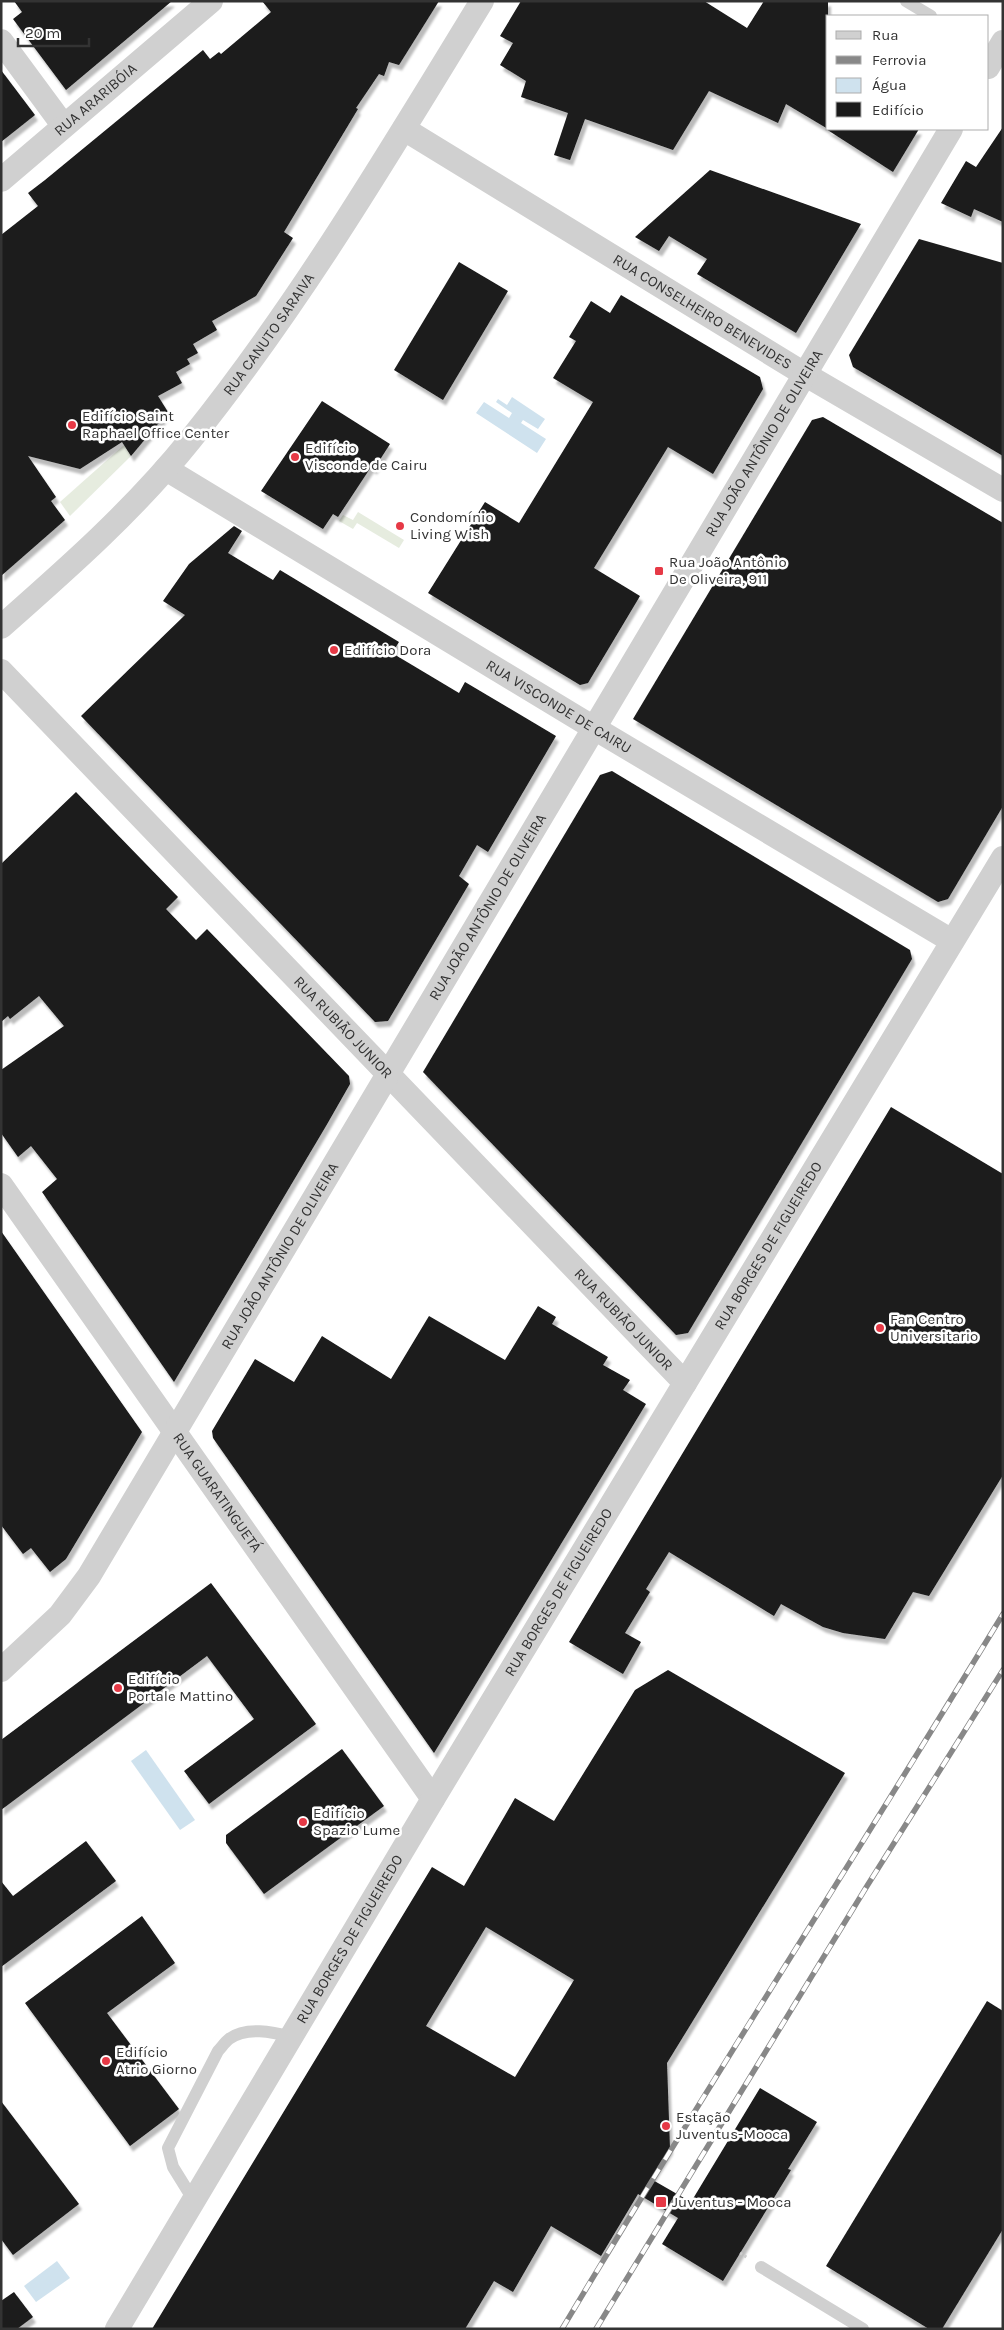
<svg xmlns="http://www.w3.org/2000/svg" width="1004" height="2330" font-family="Karla,sans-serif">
	<defs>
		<filter id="shadow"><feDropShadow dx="3" dy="5.5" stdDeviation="1" flood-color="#0004"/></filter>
	</defs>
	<rect width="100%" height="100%" fill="#fff"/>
	<g fill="#e6ecdf">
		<path d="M124,445l7,11 -61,60 -10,-14z"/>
		<path d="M358,512l46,28 -5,8 -42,-25 -4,6 -14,-8 4,-6 10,5z"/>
	</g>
	<g fill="#cfe2ee">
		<path d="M512,397l33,22 -7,10 -15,-9 -2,3 25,16 -9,14 -61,-40 8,-11 25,16 3,-5 -16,-11 2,-3 9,6z"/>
		<path d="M146,1750l49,70 -15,10 -49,-69z"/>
		<path d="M57,2261l13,17 -34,24 -12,-16z"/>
	</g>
	<g fill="#1a1a1a" fill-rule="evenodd" filter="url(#shadow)">
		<path d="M14,1h158l-106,89 -53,-71 9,-7z"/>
		<path d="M262,1h177l-40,64 -10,-3 -5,14 -5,-2 -23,34 2,1 -74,123 9,6 -37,58 -44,25 5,9 -24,14 5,9 -11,6 3,5 -14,8 6,11 -24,13 10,16 -37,44 -9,-14 -42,27 -52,-13 28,41 -5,4 14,19 -64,56v-341l37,-29 -10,-13 17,-13 158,-130 7,9 9,-7 2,2 50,-42z"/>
		<path d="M521,1h183l43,27 17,-27h64v128l-42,-25 -8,19 -69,-32 -36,59 -88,-31 -15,41 -16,-5 14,-42 -47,-16 5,-16 -26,-16 13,-22 -13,-7z"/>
		<path d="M1,70l34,45 -34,27z"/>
		<path d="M1003,127v95l-29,-13 -3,8 -30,-14 25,-42 10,6z"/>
		<path d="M826,129h93l-26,43z"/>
		<path d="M710,170l151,54 -65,109 -99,-59 10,-15 -38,-23 -10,15 -24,-14z"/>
		<path d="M919,239l84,24v193l-150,-89 -4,-12z"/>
		<path d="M459,262l49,29 -65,109 -49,-30z"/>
		<path d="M621,295l139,82 3,12 -50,85 -45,-27 -74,121 46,28 -52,87 -8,2 -152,-92 57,-91 34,21 74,-121 -40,-24 23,-37 -7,-4 22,-36 19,12z"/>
		<path d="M322,401l68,43 -16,25 -3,-2 -33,50 -5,-3 -10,15 -62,-38z"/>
		<path d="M823,417l180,106v283l-55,93 -10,3 -305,-183 179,-299z"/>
		<path d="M234,526l8,5 -14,22 45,27 7,-10 119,72 -7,11 67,40 6,-11 91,54 -68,116 -11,-7 -18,31 10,8 -81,137 -13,1 -294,-306 104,-101 -22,-14 26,-37z"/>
		<path d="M612,771l298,179 2,9 -224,374 -12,2 -253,-263 177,-297z"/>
		<path d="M76,792l102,105 -12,12 30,31 11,-11 142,147 1,8 -24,42 -152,256 -132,-190 15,-13 -26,-33 -13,11 -17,-24v-63l63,-44 -25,-30 -29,23 -2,-3 -7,6v-158z"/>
		<path d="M891,1107l112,67v301l-74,121 -16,-4 -28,47 -42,-6 -20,-6 -42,-23 -7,12 -105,-64 -23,37 4,3 -25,41 16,9 -18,32 -54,-32z"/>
		<path d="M1,1231l141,201 -76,127 -16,13 -19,-24 -8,6 -22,-29z"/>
		<path d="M538,1306l18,11 -4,7 56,33 -5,8 27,15 -7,10 23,14 -212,349 -221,-315 -1,-7 43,-72 39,23 28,-46 69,43 38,-63 76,44z"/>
		<path d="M211,1583l105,141 -107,80 -25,-33 70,-52 -47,-63 -206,154v-70z"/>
		<path d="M668,1670l177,103 -178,290 3,86 -19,30 40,23 69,-114 57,34 -29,47 3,1 -68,111 -61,-37 16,-26 -40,-24 -37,62 -50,-30 -38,66 -19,-11 -29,48h-313l280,-462 32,19 51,-88 39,23 81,-131zM486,1927l88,53 -59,97 -89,-51z"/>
		<path d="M342,1749l42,57 -120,88 -38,-51v-8z"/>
		<path d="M86,1841l30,40 -115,86v-86l12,15z"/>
		<path d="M142,1916l33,47 -68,50 72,96 -49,37 -105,-143z"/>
		<path d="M987,2001l16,10v218l-61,100h-13l-103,-63z"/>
		<path d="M1,2101l78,103 -66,51 -12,-16z"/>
		<path d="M14,2292l19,25 -16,12h-16v-28z"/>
	</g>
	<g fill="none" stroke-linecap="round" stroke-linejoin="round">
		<path stroke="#cdcdcd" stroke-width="3" stroke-dasharray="2.5 2.5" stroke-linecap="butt" d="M740,2253l8,5"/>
		<g stroke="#d0d0d0" stroke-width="12">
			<path d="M906,1l25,15"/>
			<path d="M194,2201l-21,-34 -5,-19 50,-97c3,-3 7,-9 11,-12 17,-13 44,-7 63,-2"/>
			<path d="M761,2267l102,62"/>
		</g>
		<g stroke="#d0d0d0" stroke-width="24">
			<path d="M1,41l62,84"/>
			<path d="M988,67l15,-25"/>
			<path id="s1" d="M404,129l402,246 197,115"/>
			<path id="s2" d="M1,180l210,-179"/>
			<path id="s3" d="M166,469l428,259 358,213"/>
			<path id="s4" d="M1,627c67,-59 134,-118 190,-188 110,-137 199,-288 291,-438"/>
			<path id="s5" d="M1,671l684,712"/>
			<path id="s6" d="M1,1185l432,614"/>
			<path id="s7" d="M1,1670l59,-55 29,-39 862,-1447"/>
			<path id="s8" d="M117,2329l316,-530 570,-941"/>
		</g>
		<g stroke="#888" stroke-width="5.5">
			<g id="rail">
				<path d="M562,2329c144,-241 296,-476 441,-715"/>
				<path d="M596,2329l271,-443 136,-216"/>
			</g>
		</g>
		<use href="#rail" stroke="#fff" stroke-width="4" stroke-dasharray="11" stroke-linecap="butt"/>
	</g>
	<g fill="#e63946" stroke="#fff" stroke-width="2">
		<circle cx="72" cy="425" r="5"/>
		<circle cx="295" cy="457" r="5"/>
		<circle cx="400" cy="526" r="5"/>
		<rect x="654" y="566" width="10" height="10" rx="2.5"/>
		<circle cx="334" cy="650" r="5"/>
		<circle cx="880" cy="1328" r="5"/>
		<circle cx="118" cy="1688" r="5"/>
		<circle cx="303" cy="1822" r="5"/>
		<circle cx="106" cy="2061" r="5"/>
		<circle cx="666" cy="2126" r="5"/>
		<rect x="655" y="2196" width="12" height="12" rx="2.5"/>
	</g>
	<g text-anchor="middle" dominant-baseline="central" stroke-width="5" stroke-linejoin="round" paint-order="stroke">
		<g font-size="15" fill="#333" stroke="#fff">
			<text stroke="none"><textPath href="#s2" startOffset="124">RUA ARARIBÓIA</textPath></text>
			<text stroke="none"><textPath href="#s1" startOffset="350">RUA CONSELHEIRO BENEVIDES</textPath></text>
			<text stroke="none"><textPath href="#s4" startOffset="398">RUA CANUTO SARAIVA</textPath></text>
			<text stroke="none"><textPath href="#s7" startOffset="1448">RUA JOÃO ANTÔNIO DE OLIVEIRA</textPath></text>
			<text stroke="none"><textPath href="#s3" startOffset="459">RUA VISCONDE DE CAIRU</textPath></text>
			<text stroke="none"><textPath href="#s7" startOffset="908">RUA JOÃO ANTÔNIO DE OLIVEIRA</textPath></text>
			<text stroke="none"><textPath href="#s5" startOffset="494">RUA RUBIÃO JUNIOR</textPath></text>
			<text stroke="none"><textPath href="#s8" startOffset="1264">RUA BORGES DE FIGUEIREDO</textPath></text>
			<text stroke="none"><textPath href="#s7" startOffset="502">RUA JOÃO ANTÔNIO DE OLIVEIRA</textPath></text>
			<text stroke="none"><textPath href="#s5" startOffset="899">RUA RUBIÃO JUNIOR</textPath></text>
			<text stroke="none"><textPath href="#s6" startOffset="376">RUA GUARATINGUETÁ</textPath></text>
			<text stroke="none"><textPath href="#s8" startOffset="859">RUA BORGES DE FIGUEIREDO</textPath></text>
			<text stroke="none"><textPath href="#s8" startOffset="454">RUA BORGES DE FIGUEIREDO</textPath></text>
		</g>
		<g font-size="15" fill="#333" stroke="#fff" text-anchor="start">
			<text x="82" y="416">Edifício Saint<tspan x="82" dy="17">Raphael Office Center</tspan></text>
			<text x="305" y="448">Edifício<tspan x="305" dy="17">Visconde de Cairu</tspan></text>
			<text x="410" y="517">Condomínio<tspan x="410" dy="17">Living Wish</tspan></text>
			<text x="669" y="562">Rua João Antônio<tspan x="669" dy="17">De Oliveira, 911</tspan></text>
			<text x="344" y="650">Edifício Dora</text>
			<text x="890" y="1319">Fan Centro<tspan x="890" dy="17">Universitario</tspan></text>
			<text x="128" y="1679">Edifício<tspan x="128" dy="17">Portale Mattino</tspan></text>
			<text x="313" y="1813">Edifício<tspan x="313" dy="17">Spazio Lume</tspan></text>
			<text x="116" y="2052">Edifício<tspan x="116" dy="17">Atrio Giorno</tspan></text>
			<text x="676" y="2117">Estação<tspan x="676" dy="17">Juventus-Mooca</tspan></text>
			<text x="672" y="2202">Juventus - Mooca</text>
		</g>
	</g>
	<rect width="1004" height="2330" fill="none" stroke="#333333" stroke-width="5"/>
	<rect x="826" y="15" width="162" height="115" fill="#ffffff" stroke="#adadad"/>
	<rect x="836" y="31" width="25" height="8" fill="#d0d0d0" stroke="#adadad"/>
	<text x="872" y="40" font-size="15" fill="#333333">Rua</text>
	<rect x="836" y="56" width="25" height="8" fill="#888888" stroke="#adadad"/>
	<text x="872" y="65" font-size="15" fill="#333333">Ferrovia</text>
	<rect x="836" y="78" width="25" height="15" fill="#cfe2ee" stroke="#adadad"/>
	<text x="872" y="90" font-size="15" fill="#333333">Água</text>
	<rect x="836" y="102" width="25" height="15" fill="#1a1a1a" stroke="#adadad"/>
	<text x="872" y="115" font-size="15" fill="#333333">Edifício</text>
	<path d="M18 38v8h71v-8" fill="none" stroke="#333333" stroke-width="2.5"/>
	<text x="25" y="38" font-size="15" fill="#333333" stroke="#ffffff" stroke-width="4" paint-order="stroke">20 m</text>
</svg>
